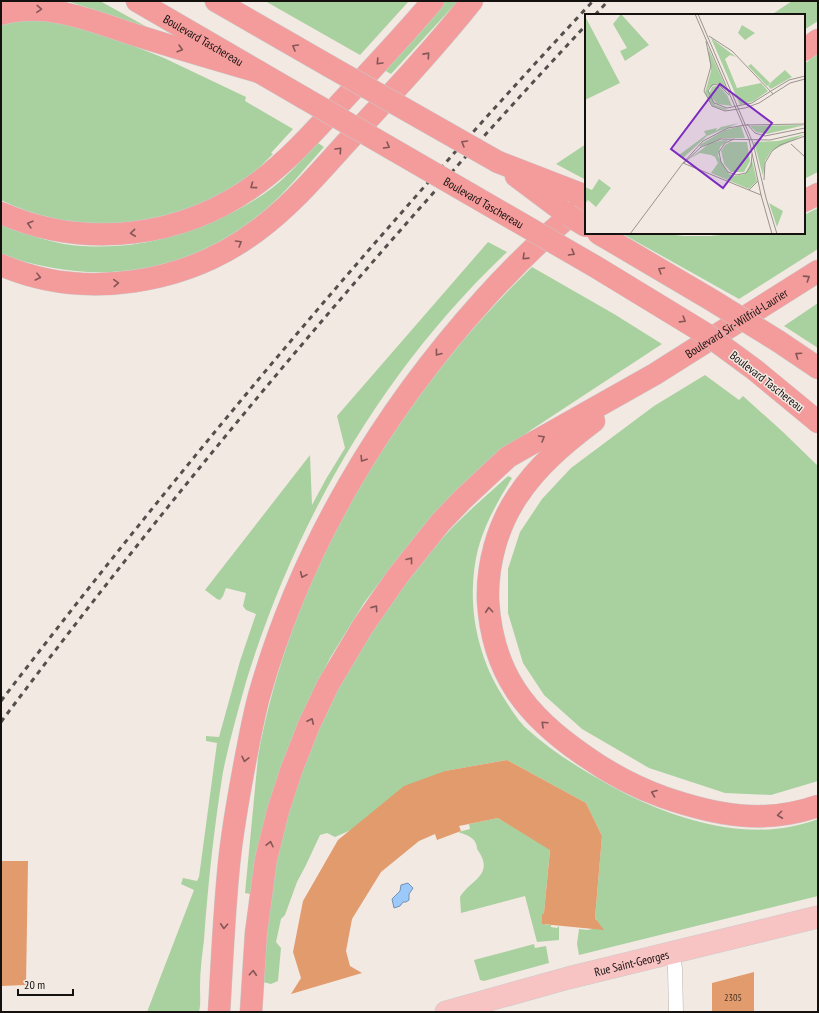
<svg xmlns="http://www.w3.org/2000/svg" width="819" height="1013" font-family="'PT Sans Narrow',sans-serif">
	<rect width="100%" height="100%" fill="#f3e9e3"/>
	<g fill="#a9d19f">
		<path d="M67,1h33l47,26z"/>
		<path d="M265,1h144l-49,54z"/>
		<path d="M445,1h13l-67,73 -7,-4z"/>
		<path d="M792,1h26v20l-14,9v-15h-33z"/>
		<path d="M20,19l43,3 48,15 53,21 82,39 -1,4 48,28 -22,24 2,1c-12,12 -25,25 -40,33 -72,42 -156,50 -232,13v-175z"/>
		<path d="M818,54v118l-14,7v-115z"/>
		<path d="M318,143l6,4c-19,21 -37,44 -58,62 -77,66 -171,79 -265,45v-30c21,8 41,16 63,20 55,8 107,-3 156,-26 19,-8 36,-18 52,-30 17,-13 31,-30 46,-45z"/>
		<path d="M586,144v36l-30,-16z"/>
		<path d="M818,208v41l-79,50 -118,-66h35l28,3h26l33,-3h61v-18z"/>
		<path d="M488,242l19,10c-123,116 -212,269 -261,430 -8,29 -17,60 -23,90 -9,56 -15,112 -19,168 -2,16 -4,31 -4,47 0,8 1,17 -1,25h-52l47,-122 -13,-6 2,-6 14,3 2,-4 18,-134 -11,-2v-5l13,1 21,-76 16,-47 -10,-4 -3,-4 3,-13 -20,-5 -3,8 -3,4 -3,-1 -12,-9 105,-135 2,50 14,-26 19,-31 -8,-32z"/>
		<path d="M532,267l82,47 48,30 -131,86 -28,22 -115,119 -24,32 -34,55 -18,37 -62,199 -5,-1 13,-136c33,-185 140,-360 274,-490z"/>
		<path d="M818,303v45l-34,-22z"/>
		<path d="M705,375l34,25 4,-4 40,36 35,34v315l-47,14 -46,-2 -76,-25 -67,-39 -38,-34 -21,-32 -15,-50v-44l12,-37 22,-33 29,-31 83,-62z"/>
		<path d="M508,476l4,2c-14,23 -27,45 -34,71 -12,49 -3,103 24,146 7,11 15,25 25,34 30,27 65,47 101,66 57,28 128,48 190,24v77l-239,59 -2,-11 2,-15 8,1 5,-1 5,-9 -2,-2 7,-82 -16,-33 -79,-43 -62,11 -94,59 -16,7 -8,-4 -7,2 -14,30 -9,17 -12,33 -4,4 -5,23 5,6 -3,33 -7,3 -8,-2c4,-45 6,-91 16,-135 28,-117 88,-227 170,-316 18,-19 39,-37 59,-55z"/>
		<path d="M498,818l52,31 -6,64 -2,8 4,4h5v2l6,1 2,-2v14l-22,2 -12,-46 -64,17 -1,-16c10,-17 36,-22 17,-48 0,-11 -10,-14 -19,-17l12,-3 -1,-5z"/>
		<path d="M534,944l1,4 11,-2 3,17 -65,18 -4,-1 -6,-20z"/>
	</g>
	<path fill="#9bc9f9" stroke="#7292b3" d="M408,883l5,5 -4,6v6l-3,2h-3l-3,4 -6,2 -2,-9 8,-8 1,-6z"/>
	<g fill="#e19b6d">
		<path d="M507,760l79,43 16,33 -7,82 9,12 -62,-6v-9l2,-2 6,-63 -52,-32 -39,8 2,5 -24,9 -2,-6 -16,7 -38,31 -29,47 -6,32 4,15 12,7 -71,21 10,-16 -8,-26 10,-51 35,-61 66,-54 41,-15z"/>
		<path d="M1,861h27l-2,124 -25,1z"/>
		<path d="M754,972v40h-42v-29z"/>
	</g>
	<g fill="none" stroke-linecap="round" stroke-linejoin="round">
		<g stroke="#bcb2ac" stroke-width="15">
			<path id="street" d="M672,953l3,15 1,44"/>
		</g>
		<g stroke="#cbcbca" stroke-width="23">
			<g id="primary">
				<path id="s1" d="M446,1012l122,-34 250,-61"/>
			</g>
		</g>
		<g stroke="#cbcbca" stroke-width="23">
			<g id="highway">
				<path id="s2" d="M137,1l167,97"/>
				<path d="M216,1l113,65"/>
				<path d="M1,14c50,-14 97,10 144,24 38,12 76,23 114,34"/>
				<path d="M804,50l14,-10"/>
				<path d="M498,162l88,34"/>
				<path d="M516,176l52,39"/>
				<path d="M804,201l14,-7"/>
				<path d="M1,213c85,37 183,25 258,-31 32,-24 59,-55 86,-84 30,-32 60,-64 88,-97"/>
				<path d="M1,265c83,36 186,19 257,-35 38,-28 68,-66 100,-100 39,-42 78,-84 114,-129"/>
				<path d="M778,341l40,27"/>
				<path d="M755,370l63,52"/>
				<path d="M594,421c-29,22 -57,45 -77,76 -20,30 -30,68 -29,103 4,73 38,116 97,156 24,17 50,31 78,41 52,18 101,28 155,9"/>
				<path d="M219,1012c3,-49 5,-99 10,-148 4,-41 12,-82 20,-123 3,-15 6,-30 10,-45 42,-149 123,-284 226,-398 31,-34 64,-67 101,-95"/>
				<path id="s3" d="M251,1012l5,-79 10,-74 12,-48 13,-40 18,-46 19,-40 35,-59 34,-49 43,-54 23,-24 45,-42 147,-83 163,-103"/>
			</g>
		</g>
		<use href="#street" stroke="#fff" stroke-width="14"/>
		<use href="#primary" stroke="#f8c3c3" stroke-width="22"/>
		<use href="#highway" stroke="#f49b9b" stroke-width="22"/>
		<g stroke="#544f4c" stroke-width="3" stroke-dasharray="5 5" stroke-linecap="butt">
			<path d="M595,15l13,-14"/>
			<path d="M1,701c186,-243 383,-476 592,-700"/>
			<path d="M1,722c182,-243 378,-475 585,-697"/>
		</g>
		<g stroke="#cbcbca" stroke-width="23" stroke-linecap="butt">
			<g id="highway-bridge">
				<path d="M329,66l169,96"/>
				<path id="s4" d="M304,98l292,169 87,53 23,14 49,36"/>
				<path d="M568,215l18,11"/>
				<path d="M598,233l112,66 68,42"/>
			</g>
		</g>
		<use href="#highway-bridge" stroke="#f49b9b" stroke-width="22"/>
	</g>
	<defs><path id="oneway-chevron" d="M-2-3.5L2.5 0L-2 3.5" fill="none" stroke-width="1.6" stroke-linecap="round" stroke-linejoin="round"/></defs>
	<g stroke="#845655">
		<use href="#oneway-chevron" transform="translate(39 9) rotate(3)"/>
		<use href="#oneway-chevron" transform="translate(295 47) rotate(-150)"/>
		<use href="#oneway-chevron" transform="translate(180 49) rotate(16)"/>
		<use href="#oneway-chevron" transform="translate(427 55) rotate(-48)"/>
		<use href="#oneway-chevron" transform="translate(379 62) rotate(133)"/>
		<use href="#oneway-chevron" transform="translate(464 143) rotate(-150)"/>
		<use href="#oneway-chevron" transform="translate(387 146) rotate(30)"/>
		<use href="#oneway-chevron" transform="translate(339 150) rotate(-47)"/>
		<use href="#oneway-chevron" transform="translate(253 186) rotate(144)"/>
		<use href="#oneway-chevron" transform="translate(30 224) rotate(-164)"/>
		<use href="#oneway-chevron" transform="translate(133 233) rotate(174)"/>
		<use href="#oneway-chevron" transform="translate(239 243) rotate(-31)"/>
		<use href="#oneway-chevron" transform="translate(572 253) rotate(30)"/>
		<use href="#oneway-chevron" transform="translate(525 257) rotate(136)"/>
		<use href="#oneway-chevron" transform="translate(661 270) rotate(-149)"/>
		<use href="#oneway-chevron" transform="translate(38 277) rotate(14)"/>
		<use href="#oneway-chevron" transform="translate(807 278) rotate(-33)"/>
		<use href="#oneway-chevron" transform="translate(116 283) rotate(-4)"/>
		<use href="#oneway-chevron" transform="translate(683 320) rotate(32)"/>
		<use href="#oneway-chevron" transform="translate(438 353) rotate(128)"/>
		<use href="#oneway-chevron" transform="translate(798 355) rotate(-146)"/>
		<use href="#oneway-chevron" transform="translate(542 438) rotate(-30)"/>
		<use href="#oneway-chevron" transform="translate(363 459) rotate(122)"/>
		<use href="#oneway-chevron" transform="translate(410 560) rotate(-52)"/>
		<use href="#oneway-chevron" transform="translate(303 575) rotate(114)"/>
		<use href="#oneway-chevron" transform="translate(375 608) rotate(-55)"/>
		<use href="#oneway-chevron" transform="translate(489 610) rotate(-95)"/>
		<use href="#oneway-chevron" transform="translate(311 721) rotate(-65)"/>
		<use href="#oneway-chevron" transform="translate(544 724) rotate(-137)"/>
		<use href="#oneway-chevron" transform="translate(245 759) rotate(102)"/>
		<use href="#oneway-chevron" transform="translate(654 793) rotate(-159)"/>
		<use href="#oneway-chevron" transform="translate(780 815) rotate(173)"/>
		<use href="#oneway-chevron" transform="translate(270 844) rotate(-77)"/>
		<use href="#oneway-chevron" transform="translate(224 926) rotate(93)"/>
		<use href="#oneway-chevron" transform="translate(253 973) rotate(-86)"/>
	</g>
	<g text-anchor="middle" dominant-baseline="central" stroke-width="3" stroke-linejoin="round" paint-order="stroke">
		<g font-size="10" fill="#473426">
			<text x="733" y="997">2305</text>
		</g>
		<g font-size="12" fill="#14110f" stroke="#f3e9e3">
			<text stroke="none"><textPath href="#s2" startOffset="77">Boulevard Taschereau</textPath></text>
			<text stroke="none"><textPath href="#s4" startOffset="208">Boulevard Taschereau</textPath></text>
			<text stroke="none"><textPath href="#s3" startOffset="896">Boulevard Sir-Wilfrid-Laurier</textPath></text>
			<text transform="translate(767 381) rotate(38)">Boulevard Taschereau</text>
			<text stroke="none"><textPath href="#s1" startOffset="192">Rue Saint-Georges</textPath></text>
		</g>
	</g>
	<g transform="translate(585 14)">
		<rect width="220" height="220" fill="#f3e9e3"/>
		<path d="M36,0l28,31 -24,16 -5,-10 7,-3 -14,-24zM0,2l35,67 -35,17zM157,11l13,8 -10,7 -7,-7zM126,24l25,19 -6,-2 -5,4 12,29 24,-5 7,8 -14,10 -14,4zM123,33l20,45 -11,-9 -9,6 7,16 13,4 -3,1 -12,-4 -8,-13 6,-22zM166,50l19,19 15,-13 7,7 -21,12 -3,-3 4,-4 -5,4 -19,-20zM133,71l9,10 5,11 -15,-2 -8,-10 3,-7zM154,109l-32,13 -24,22 -3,-1 -1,-2 27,-20 -2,-4 13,-3 -1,3 5,-4zM220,111l-38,9 -11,-2 -6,-6zM156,112l4,12h-22l-24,9 2,-3 24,-14zM220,120l-34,17 -6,10 -2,15 -9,-34 24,-1zM144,125l-9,8 -2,9 11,18 6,2 10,-2 7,-14 5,21 -8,8 -38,-16 7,-10 -3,-6 -4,-2 -11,-2 -11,6 21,-16zM145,128h17l3,19 -6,11h-13l-7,-8 -3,-13 4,-6zM14,165l12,9 -15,19 -8,-7 -3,4v-17l7,3zM184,189l14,8 -6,16z" fill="#a9d19f"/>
		<path fill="none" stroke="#9a938e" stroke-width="1" d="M110,0l54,125 12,56M113,0l55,129 13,55M124,22l23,15M121,27l5,25 -7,25 8,15 13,5 20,-3 14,-5 14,-9M147,37l41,43 17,-11 15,-4M186,77l18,-11 16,-4M144,81l-11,-11 -6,1 -4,6 6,12 13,5 25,-5 19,-12M162,110l8,9 10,3 40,-8M149,125l-9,4 -6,9 2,10 7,10 8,3 10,-2 5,-7 1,-12M206,130l14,13M98,149l20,-22 25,-13 17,-3 60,-1M99,149l17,-16 20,-8 49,1 35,-8M179,166l1,-17 7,-12 8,-6 25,-9M164,176l9,-9M176,181l11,39M181,184l11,36M45,220l53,-71 78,32"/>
		<path fill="#7b2cbf" fill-opacity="0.15" stroke="#7b2cbf" stroke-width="2" d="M135,70l52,39 -49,65 -52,-39z"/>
		<rect width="220" height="220" fill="none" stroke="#14110f" stroke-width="2"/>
	</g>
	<rect width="819" height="1013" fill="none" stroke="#14110f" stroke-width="4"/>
	<path d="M18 989v6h55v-6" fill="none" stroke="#14110f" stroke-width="2"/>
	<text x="24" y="989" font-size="12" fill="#14110f" stroke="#f3e9e3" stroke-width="3" paint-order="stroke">20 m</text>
</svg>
